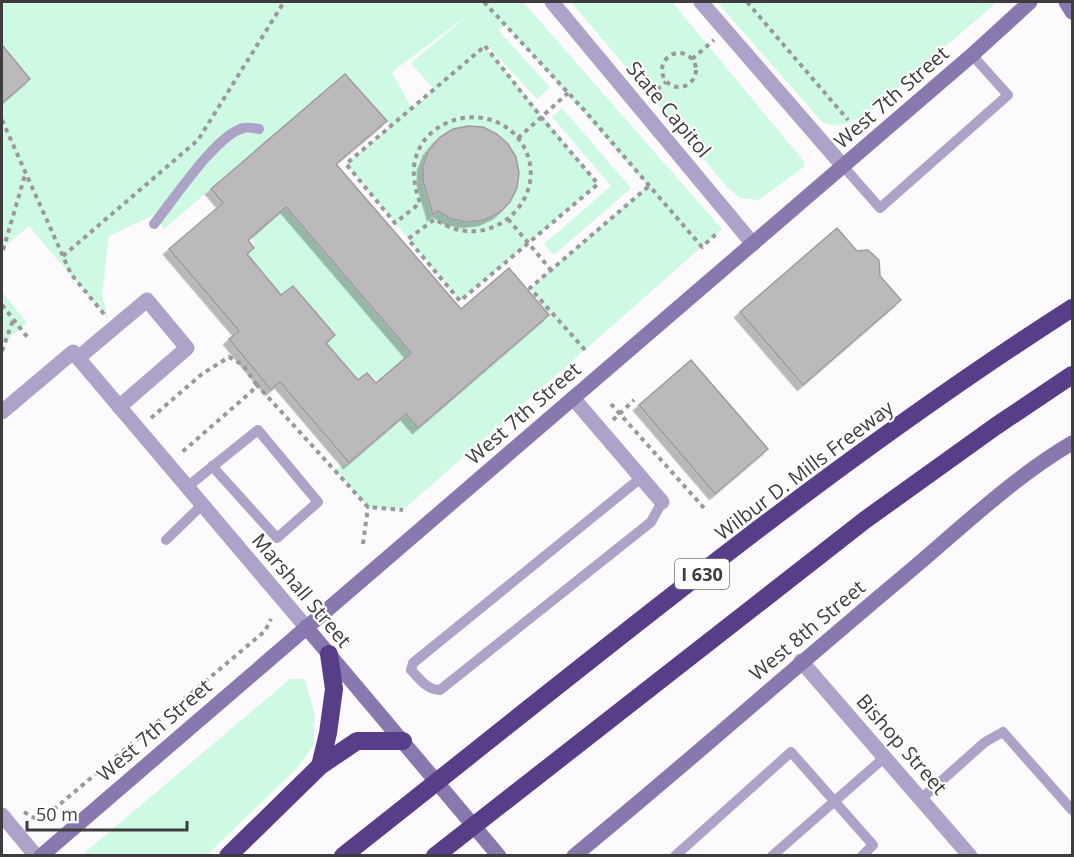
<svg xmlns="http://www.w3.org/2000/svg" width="1074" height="857" font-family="'Open Sans',sans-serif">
	<defs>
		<filter id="shadow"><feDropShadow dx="-5.5" dy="5.5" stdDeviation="0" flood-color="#0004"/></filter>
	</defs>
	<rect width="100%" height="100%" fill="#fdfafd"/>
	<g fill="#cef9e2" fill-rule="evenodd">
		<path d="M2,2h521l199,227 -319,281 -35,-3 -34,-38 15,-6 39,-33 4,-28 26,25 131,-112 -19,-27 118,-102 -143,-162 -6,7 51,56 -13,12 -51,-55 -2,4 9,7 105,129 -138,117 -114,-137 45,-38 -46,-52 -181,155 -10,-14 -45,21 -7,59 6,24 -79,-93 -27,23v-149l28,-21 -28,-34zM469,14l-58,49 23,27 -22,19 -20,-37z"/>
		<path d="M571,2h101l130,157 3,7 -46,34 -19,-2 -13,-11z"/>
		<path d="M717,2h280l-132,114 -27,10 -15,-3z"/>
		<path d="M562,108l69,80 -77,67 -10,-11 67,-58 -59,-69z"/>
		<path d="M286,207l125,146 -33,28 -11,-8 -9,7 -32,-37 9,-8 -42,-49 -12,9 -34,-41 7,-6 -2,-11z"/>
		<path d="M2,292l25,31 -25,21z"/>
		<path d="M290,679h15l10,37 -2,30 -15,21 -91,88h-125z"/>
	</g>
	<g fill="#bcb9bc" stroke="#9f9c9f" stroke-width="1.5" fill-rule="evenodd" filter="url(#shadow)">
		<path d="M2,45l28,34 -28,24z"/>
		<path d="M345,74l42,47 -51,43 125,145 48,-41 40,47 -131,113 -12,-14 -57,49 -69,-81 -9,8 -42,-51 10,-8 -70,-82 54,-46 -12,-14zM286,207l125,146 -35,30 -9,-10 -9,7 -32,-37 9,-8 -42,-49 -12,9 -34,-41 7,-6 -6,-8z"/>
		<path d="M468,126l15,1 14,7 11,10 8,13 3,16 -2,15 -7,14 -11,11 -15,7 -16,2 -17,-3 -13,-8 -5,4 -10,-34v-16l6,-15 11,-13 13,-8z"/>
		<path d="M837,228l20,23 11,-1 11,10 1,16 21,24 -98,85 -63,-73z"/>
		<path d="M691,360l77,89 -53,45 -76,-89z"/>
	</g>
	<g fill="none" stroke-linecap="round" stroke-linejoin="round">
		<g stroke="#9b989b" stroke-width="4" stroke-dasharray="4.5 4.5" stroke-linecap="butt">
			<path d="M484,2l101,109 117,136 14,-13"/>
			<path d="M747,2l101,118"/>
			<path d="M485,46l56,71 57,67 -138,117 -52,-62 27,-20c58,41 124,-29 83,-81 -31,-38 -99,-21 -104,29 -1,13 2,24 6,36l-25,20 -49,-59z"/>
			<circle cx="679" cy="70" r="17"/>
			<path d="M692,59l22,-19"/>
			<path d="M650,95l16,-13"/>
			<path d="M2,120l69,154 33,40"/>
			<path d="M518,138l50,-45"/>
			<path d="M508,219l43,51"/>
			<path d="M3,250l22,-75"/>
			<path d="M63,256l135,-116 86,-138"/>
			<path d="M2,305l26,33"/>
			<path d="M585,350l-55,-62 119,-102"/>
			<path d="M2,351l11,-31"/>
			<path d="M256,384l112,123 35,3"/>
			<path d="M611,404l93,104"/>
			<path d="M151,418l51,-44 27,-17 14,8 13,19 -4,7 -71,62"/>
			<path d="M613,420l21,-20"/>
			<path d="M363,544l5,-37"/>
			<path d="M24,812l16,9 225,-190 6,-12"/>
		</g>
		<g stroke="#ada3c8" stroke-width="10">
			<path d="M843,166l37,42 128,-113 -36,-40"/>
			<path d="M154,224c18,-22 63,-91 90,-96 4,-1 10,0 15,1"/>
			<path d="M642,477l-229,186 -2,7c9,9 16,20 29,20l211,-168 11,-20"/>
			<path d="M187,487l71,-57 60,72 -41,36 -65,-72"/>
			<path d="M166,540l36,-35"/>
			<path d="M921,799l64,-57 18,-10 69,78"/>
			<path d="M675,856l116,-104 82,93 -11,11"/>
			<path d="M772,856l113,-99"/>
		</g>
		<g stroke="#ada3c8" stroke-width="15">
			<path d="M552,2l201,242"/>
			<path d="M701,2l142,164"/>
			<path d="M78,358l69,-58 40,48 -68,59"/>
			<path d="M573,398l89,104"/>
			<path d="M2,412l71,-60 233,275"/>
			<path d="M801,661l169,195"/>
			<path d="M2,815l34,41"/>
		</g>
		<g stroke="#8878ae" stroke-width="15">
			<path d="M1066,2l6,10"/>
			<path d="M306,627l193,229"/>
			<path d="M41,856l931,-801 58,-53"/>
			<path d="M574,856c112,-92 220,-188 330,-280 55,-46 107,-97 168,-133"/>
		</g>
		<g stroke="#583e88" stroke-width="18">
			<path d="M320,766l8,-33 6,-44 -5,-35"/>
			<path d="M228,856l92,-90 37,-25h46"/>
			<path d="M343,856c239,-188 473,-384 729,-548"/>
			<path d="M435,856l430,-336 131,-94 76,-51"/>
		</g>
	</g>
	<g text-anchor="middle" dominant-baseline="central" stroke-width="4.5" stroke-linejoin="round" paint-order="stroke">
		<rect fill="#fff" stroke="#787678" stroke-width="1.5" x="675" y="559" width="54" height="30" rx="4.5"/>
		<g font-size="18" font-weight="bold" fill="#3e3c3e">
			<text x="702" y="574">I 630</text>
		</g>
		<g font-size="20" fill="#3e3c3e" stroke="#fff">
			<text transform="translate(891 97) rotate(-41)">West 7th Street</text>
			<text transform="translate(669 109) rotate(50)">State Capitol</text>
			<text transform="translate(523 413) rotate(-41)">West 7th Street</text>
			<text transform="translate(804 470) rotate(-37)">Wilbur D. Mills Freeway</text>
			<text transform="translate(302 590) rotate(50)">Marshall Street</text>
			<text transform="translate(807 630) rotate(-40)">West 8th Street</text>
			<text transform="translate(154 730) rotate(-41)">West 7th Street</text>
			<text transform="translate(902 744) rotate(49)">Bishop Street</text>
		</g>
	</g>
	<rect width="1074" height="857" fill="none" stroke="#3e3c3e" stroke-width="6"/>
	<path d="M27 821v9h160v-9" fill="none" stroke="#3e3c3e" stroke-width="3"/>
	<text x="36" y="821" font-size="18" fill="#3e3c3e" stroke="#ffffff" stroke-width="4.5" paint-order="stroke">50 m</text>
</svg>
